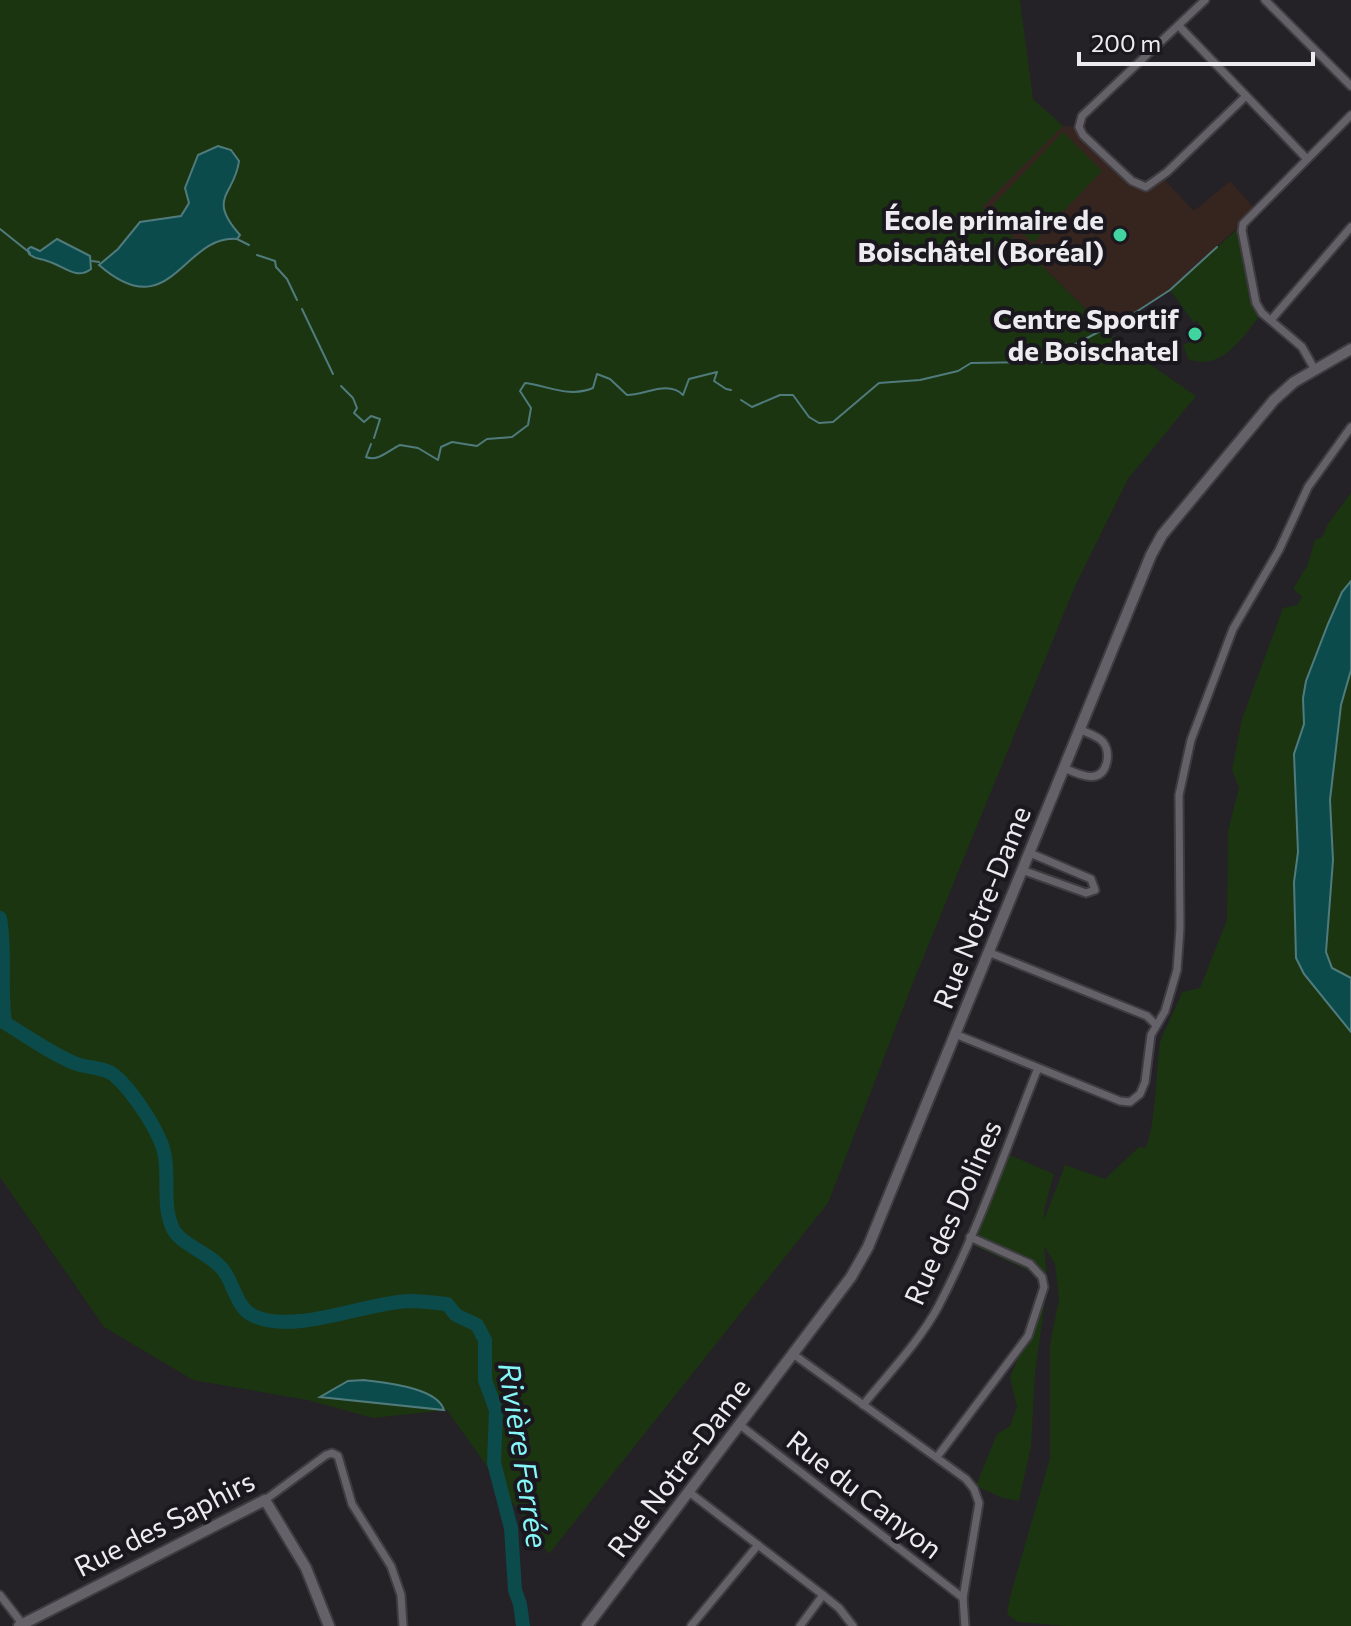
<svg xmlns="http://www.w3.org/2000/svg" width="1351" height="1626" font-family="Commissioner,sans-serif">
	<rect width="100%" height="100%" fill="#242127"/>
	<path fill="#36251e" d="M1063,126l16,1 53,54 14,6 16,-10 32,34 36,-30 26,29 -86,80 -34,22 -31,16 -123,-121z"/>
	<g fill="#1c3511">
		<path d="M0,0h1020l13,99 30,27 -81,81 123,121 27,24 64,44 -68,83 -53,107 -163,399 -84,218 -279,351 -102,-144 -74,8 -66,-18 -114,-20 -89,-53 -104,-150z"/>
		<path d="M1063,132l39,39 -69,72 -40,-38z"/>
		<path d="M1243,224l-5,10 24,79c-19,23 -39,59 -74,46l-5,-14 24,-10 -10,-14 -4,1 -23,-32z"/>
		<path d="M1351,493v112l-46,144 26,258 20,25v594h-285l-48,-4 -11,-8 3,-17 40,-139v-113l9,-46 -4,-35 -11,-18 3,33 -83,-38 36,-90 54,23 -10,37v9l21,-55 40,14 34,-32 7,1c11,-33 9,-70 14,-105 2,-9 18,-39 22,-51l18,-4 27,-68 1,-89 11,-44 -7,-17 10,-51 41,-111 14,-3 5,-8 -9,-8 14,-23 8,-26 7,-3 6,-13z"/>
		<path d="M1351,670v308l-19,-10 -6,-16 7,-92 -3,-60 11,-95z"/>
		<path d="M1046,1293l-11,80 -4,73 -12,55 -16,-3 -27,-12 21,-52 13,-8 7,-19 -7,-30z"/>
	</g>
	<g fill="#0c4b4c" stroke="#507b7d" stroke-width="2">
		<path d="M218,146l13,4 8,11c-4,34 -33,36 1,74l-3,4c-54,-5 -66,89 -138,26l19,-16 22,-27 41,-6 8,-13 -4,-15 13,-33z"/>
		<path d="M57,239l33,17 1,13c-15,12 -28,-4 -44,-8 -8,-3 -11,-1 -18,-7l-1,-5 3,-2 9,4z"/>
		<path d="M1351,581v89l-10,35 -11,95 3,60 -7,92 6,16 19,10v54l-47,-58 -8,-16 -2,-76 4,-30 -4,-98 10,-30 -1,-26 3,-17 22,-57 14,-32z"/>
		<path d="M364,1380c21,3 73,7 80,30l-124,-13 28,-16z"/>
	</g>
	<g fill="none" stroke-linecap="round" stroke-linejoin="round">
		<g stroke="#507b7d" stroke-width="2">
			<path d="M0,229l30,24"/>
			<path d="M237,239l12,6"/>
			<path d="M257,255l18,6 1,6 11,12 10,21"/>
			<path d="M92,261l7,1"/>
			<path d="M302,309l31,65"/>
			<path d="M341,386l12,12 4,10 -3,5 10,9 7,-6 9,3 -6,19"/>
			<path d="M741,400l11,7 28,-12h13l16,22 10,6 14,-1 46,-39 41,-3 38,-9 13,-8 71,-1 94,-50 34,-22 47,-43"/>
			<path d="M371,444l-5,13c12,5 23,-7 34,-12l18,3 20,12 3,-13 11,-5 25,4 10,-7 25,-2 16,-12 3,-17 -11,-17 5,-8c24,3 44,15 68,5l4,-14 13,5 17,16c18,0 41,-15 56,0l6,-16 28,-7 -3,9 12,8 5,1"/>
		</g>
		<path stroke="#0c4b4c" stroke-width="14" d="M0,918c6,34 0,72 5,105 22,13 45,30 69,40 11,5 31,4 40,12 18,15 48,59 51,82 4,25 -3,48 8,72 9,17 38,24 51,42 10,14 13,38 30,45 41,19 112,-14 156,-15 12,0 25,2 37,3l9,11 21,10 8,15v40l11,30 -2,53 17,65 4,62 5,14 3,22"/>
		<g stroke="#3e3c41" stroke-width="11">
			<g id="street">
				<path d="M1205,0l-123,116 -3,11 4,8 49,46 14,6 21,-15 79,-76"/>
				<path d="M1265,0l86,86"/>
				<path d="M1179,26l128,133"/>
				<path d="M1271,320l80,-93"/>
				<path d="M1315,370l-13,-23 -40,-34 -6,-10 -14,-72 1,-7 108,-109"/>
				<path d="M1064,768c16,7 38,18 43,-7 1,-6 0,-14 -4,-19 -5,-6 -16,-9 -24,-13"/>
				<path d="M1022,870l64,23 9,-3 -4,-11 -61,-26"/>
				<path d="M988,952l159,64 9,9"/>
				<path d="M955,1034l165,67 10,1 10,-8 5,-12 6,-47 14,-24 12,-41 3,-42 -1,-133 12,-55 42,-111 46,-79 29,-63 43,-60"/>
				<path d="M793,1354l173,125 8,10 5,14 -16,95 2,28"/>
				<path d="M863,1405c25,-31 56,-63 75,-98 40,-76 68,-159 100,-239"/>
				<path d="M740,1425l223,173"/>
				<path d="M937,1457l91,-121 16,-49 -2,-10 -12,-13 -60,-27"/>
				<path d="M689,1492l134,103 16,13 14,18"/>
				<path d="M265,1500l61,-45 6,-2 6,3 14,48 39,62 10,29 2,31"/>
				<path d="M0,1595l24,31"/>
				<path d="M691,1626l67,-81"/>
				<path d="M800,1626l23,-31"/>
			</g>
		</g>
		<g stroke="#3e3c41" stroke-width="14">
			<g id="secondary">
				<path d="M19,1626l246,-126 41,68 23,58"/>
				<path d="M587,1626l264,-349 17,-30 283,-692 11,-20 112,-135 20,-18 57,-33"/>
			</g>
		</g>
		<use href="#street" stroke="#656169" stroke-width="7"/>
		<use href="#secondary" stroke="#656169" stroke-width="10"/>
	</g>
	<g fill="#41d4a1" stroke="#1b171e" stroke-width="3">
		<circle cx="1120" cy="235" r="8"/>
		<circle cx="1195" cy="334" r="8"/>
	</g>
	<g text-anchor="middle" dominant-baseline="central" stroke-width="8" stroke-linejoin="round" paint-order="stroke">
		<g font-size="28" font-weight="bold" fill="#edebf0" stroke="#1b171e" text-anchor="end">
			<text x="1104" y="219">École primaire de<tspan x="1104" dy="32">Boischâtel (Boréal)</tspan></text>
			<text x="1179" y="318">Centre Sportif<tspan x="1179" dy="32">de Boischatel</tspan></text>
		</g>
		<g font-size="28" fill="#edebf0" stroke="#1b171e">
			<text transform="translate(981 907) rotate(-68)">Rue Notre-Dame</text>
			<text transform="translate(952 1212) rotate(-66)">Rue des Dolines</text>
			<text transform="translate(678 1467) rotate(-53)">Rue Notre-Dame</text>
			<text transform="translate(865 1494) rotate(38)">Rue du Canyon</text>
			<text transform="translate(164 1523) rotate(-27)">Rue des Saphirs</text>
		</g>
		<g font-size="30" font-style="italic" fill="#85f7f9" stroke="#1b171e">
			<text transform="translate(525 1455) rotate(81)">Rivière Ferrée</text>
		</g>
	</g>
	<path d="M1079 52v12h234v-12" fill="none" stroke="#edebf0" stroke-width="4"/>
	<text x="1091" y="52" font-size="24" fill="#edebf0" stroke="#1b171e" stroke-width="6" paint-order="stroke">200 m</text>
</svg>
